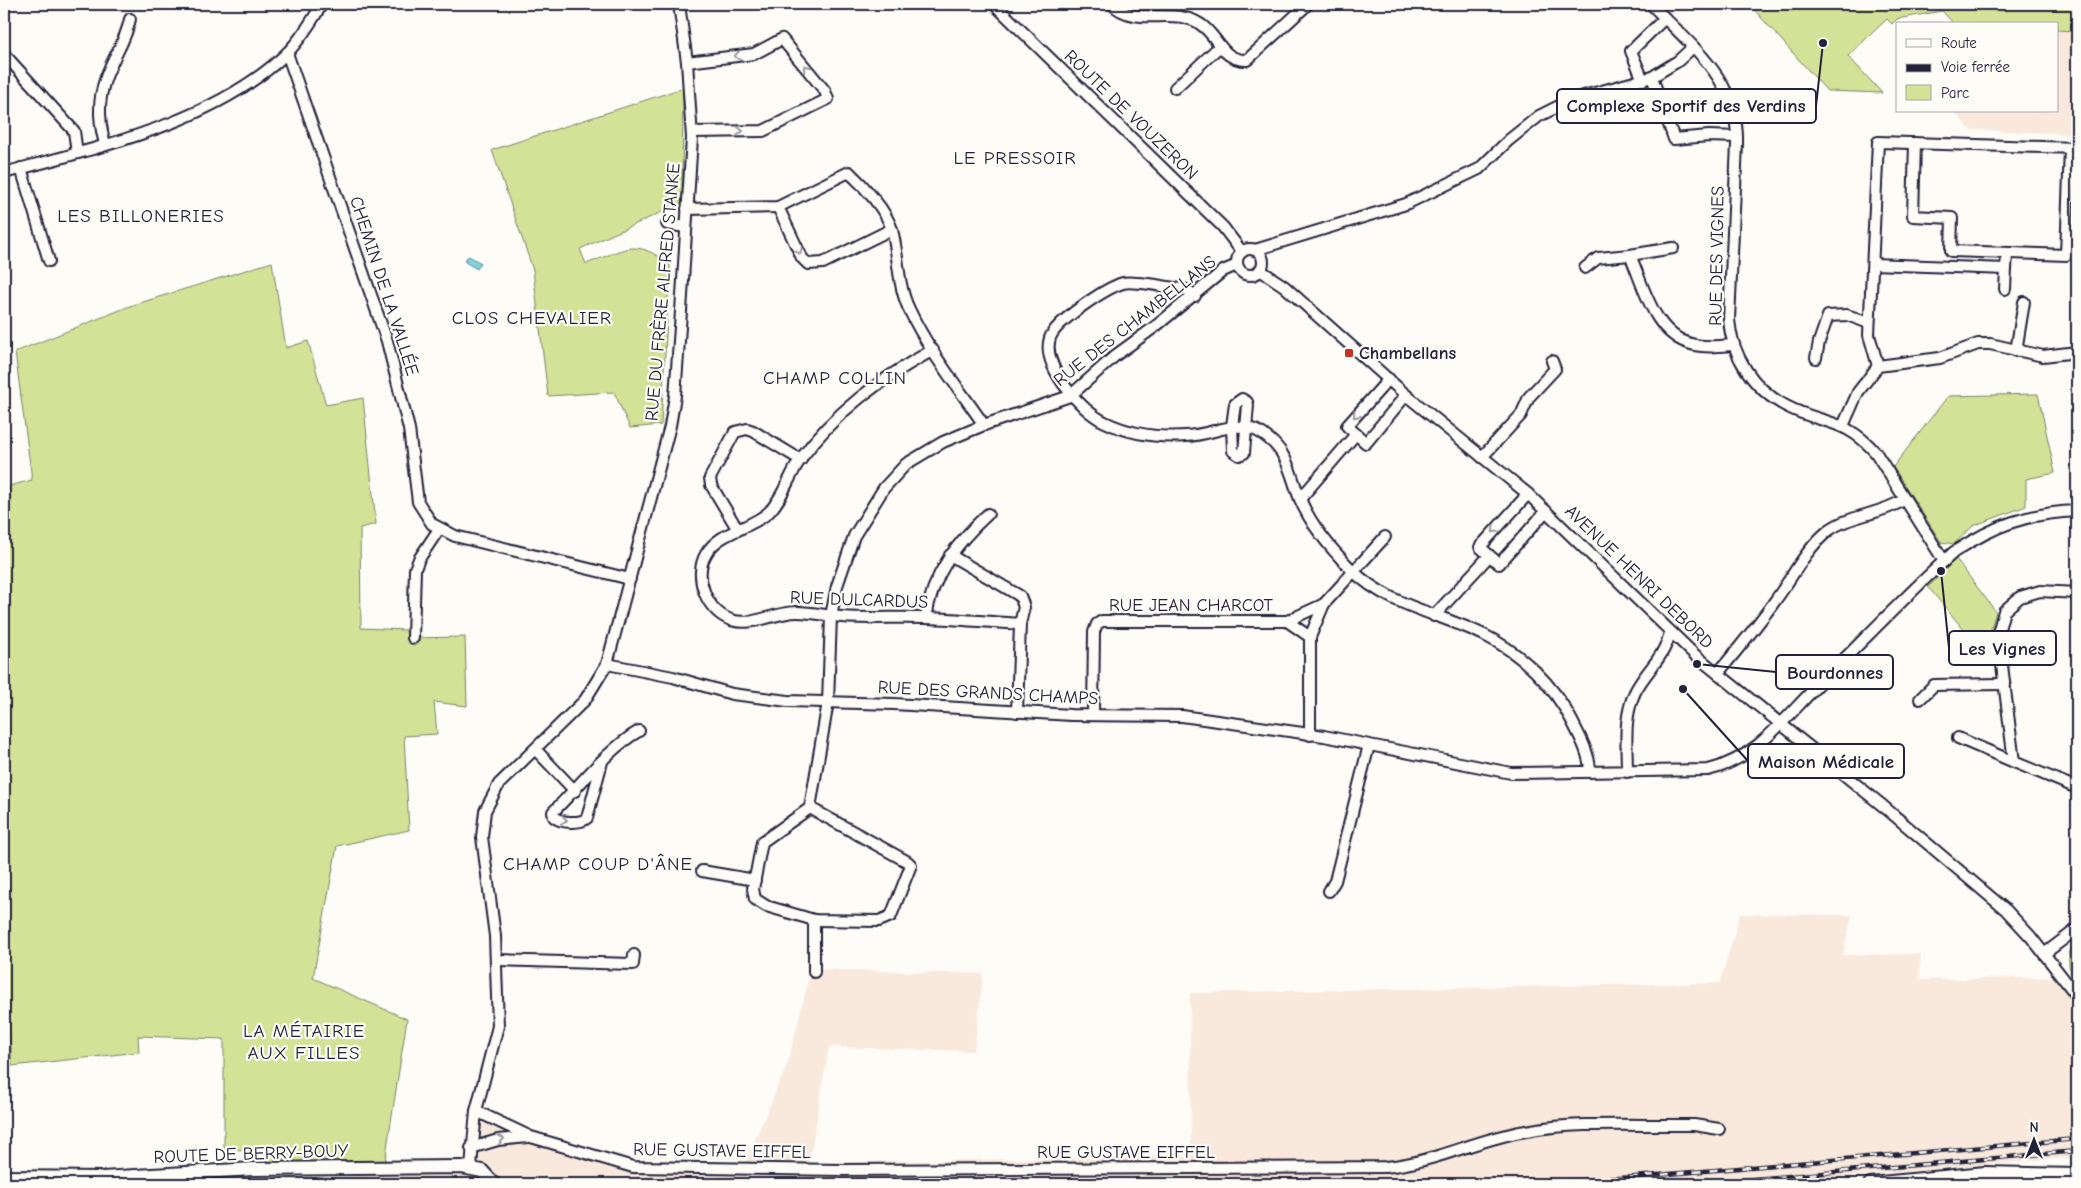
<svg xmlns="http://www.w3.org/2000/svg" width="2081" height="1188" font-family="'Comic Neue',sans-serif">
	<rect width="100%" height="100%" fill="#fdfcf7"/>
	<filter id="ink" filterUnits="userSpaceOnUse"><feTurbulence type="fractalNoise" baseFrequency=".02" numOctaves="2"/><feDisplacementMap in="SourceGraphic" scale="10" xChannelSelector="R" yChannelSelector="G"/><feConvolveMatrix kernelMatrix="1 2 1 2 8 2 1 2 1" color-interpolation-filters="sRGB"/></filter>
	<g filter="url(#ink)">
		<g fill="#f9e9dd">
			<path d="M2057,30l20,1v103l-106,-4 -18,-19h104z"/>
			<path d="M1740,914l112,1 -9,40 78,-1 -2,26 144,-3 14,19v161l-315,27h-1410l-1,-9h134l-14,-8 5,-56 148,49 121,3 43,-100 23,-94 172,5 -9,77 -145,-4 -20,116 382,-7 -1,-163 530,-10z"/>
		</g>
		<g fill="#d2e397" stroke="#7a8269">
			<path d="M1749,4h328v27l-20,-1v-6h-103l-12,-13 -45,8 -5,5 -5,-5 -39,37 34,37 -55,-2z"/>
			<path d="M683,88l-1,115 -102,46 6,15c39,-14 48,-28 84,1l-9,160 -31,3 -16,-36 -66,4 -15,-126 -41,-120z"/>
			<path d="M272,262l14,86 22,-7 18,64 37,-7 13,126 -16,4 1,100 45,2 1,8 58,-1 2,69 -33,-4 3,32 -33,2 5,94 -72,16 -24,132 94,41 -23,148 -131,2 -1,-18 -28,-3v-109l-86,-3 1,16 -127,14 -8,-114v-346l3,-1 -3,-18v-83l7,-3 -2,-15 23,-6 -17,-128 115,-46z"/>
			<path d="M2038,394l17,79 -29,6v27l-53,20 -19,18 -13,-2 -48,-75 55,-71z"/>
			<path d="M1956,559l40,53 -5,16v8l-21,1 -42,-50z"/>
			<path d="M2077,938v45c-11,-14 -11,-32 0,-45z"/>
			<path d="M4,1177h4l293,7h-297z"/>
		</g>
		<path fill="#82d2dc" stroke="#5c8c9c" d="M469,256l12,7 -4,6 -12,-7 1,-4z"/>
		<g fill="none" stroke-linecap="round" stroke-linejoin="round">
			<g stroke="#22223b" stroke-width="14">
				<g id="minor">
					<path d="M994,4l229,223 19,25"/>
					<path d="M1112,4c23,24 62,2 88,20 19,12 21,37 47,36l61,-56"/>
					<path d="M1651,4c41,43 88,76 86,140l-8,176c3,36 24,69 57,86 36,19 59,11 90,47l68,108"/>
					<path d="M287,53l100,288 22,88 9,73 14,22 23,12 175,43"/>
					<path d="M4,54l70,77 3,22"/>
					<path d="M687,62l67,-8 28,-15 43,52 3,8 -65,32 -71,1"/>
					<path d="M1652,77l22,62 35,-3 28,1"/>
					<path d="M1643,80l-12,-29 34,-33"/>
					<path d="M1175,88l45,-42"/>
					<path d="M1915,143l-2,73 39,2 -1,33 115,4 4,-107"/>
					<path d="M105,144c-8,-28 -7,-52 6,-79 7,-15 16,-29 19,-46"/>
					<path d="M21,168l28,93"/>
					<path d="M4,173c95,-26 210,-50 283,-120 14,-14 25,-32 35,-49"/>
					<path d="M778,207l24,51 6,6 15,-1 69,-34"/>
					<path d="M687,209l91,-2 71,-35c14,13 38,39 43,58 7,26 5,54 17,79 19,41 49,78 75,116"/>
					<path d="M667,224l18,3"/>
					<circle cx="1250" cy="262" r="13"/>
					<path d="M1255,250l151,-46 73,-35 30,-29 30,-24 34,-17 79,-22 26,-16 15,-14"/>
					<path d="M1630,255l43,-7"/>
					<path d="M1873,264l133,5 1,-16"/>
					<path d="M1585,268l13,-10 32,-3c14,32 24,79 61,89 13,4 30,2 43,1"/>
					<path d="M1260,270l24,16 122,109 122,99 167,161 188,151 123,104 25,27 46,59"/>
					<path d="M2005,289l1,-20"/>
					<path d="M1195,296l-8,-6c-13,-2 -54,-10 -64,-7 -17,5 -67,38 -73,55 -9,28 31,73 55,84 25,12 53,16 81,14 31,-1 54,-22 83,3 20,16 22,38 31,60 11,27 32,51 52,71 36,36 87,43 132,65 37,18 69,49 88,86 8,16 18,33 18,51"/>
					<path d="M933,350c-51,28 -99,62 -133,110 -11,16 -17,38 -31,52 -18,17 -50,19 -63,42 -13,22 0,57 25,66 22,7 44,-8 66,-8 16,0 30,4 45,5 28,2 56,0 84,1 31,1 63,4 94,6l-3,88"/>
					<path d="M2016,351l8,-49"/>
					<path d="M1816,358l3,-16 9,-26 19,-1 22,8"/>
					<path d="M1878,366l-9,-31 9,-193 199,6"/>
					<path d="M1389,379l-42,47 19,17 40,-48"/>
					<path d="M1242,399l5,3 1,3 -4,48 -5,2 -6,-4 -1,-25 3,-22z"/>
					<path d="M1843,426l15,-34 20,-26 62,-8 38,-14h12l53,12 34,-4"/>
					<path d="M1482,457l39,-42 8,-18 26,-28 -3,-8"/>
					<path d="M1528,494l-48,53 19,17 47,-53"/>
					<path d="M1300,499l56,-65"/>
					<path d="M738,530l-27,-45 -1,-7 25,-46 12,-3 6,2 48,29"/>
					<path d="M950,555l70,41 4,11 -4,17"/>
					<path d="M2077,593l-37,-2 -20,6 -16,14 -6,22 16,129 63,26"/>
					<path d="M1434,616l55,-60"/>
					<path d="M926,618c6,-43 30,-75 62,-104"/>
					<path d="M1287,621l37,-17"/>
					<path d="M1310,637l14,-33 61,-67"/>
					<path d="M413,638l2,-69 4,-10 20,-30"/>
					<path d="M607,664l66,13 59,17 56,7 106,3 177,11 111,1 142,20 187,37 197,-3c48,-11 76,-51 109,-84 46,-45 89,-91 137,-134 41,-27 74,-39 123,-41"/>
					<path d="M1718,673c20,-24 41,-49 59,-75 16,-22 29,-49 51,-67 20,-16 53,-16 77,-32"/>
					<path d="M1920,699l14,-14 69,-1"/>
					<path d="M1093,714l1,-82 3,-8 5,-3h185l23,16v98"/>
					<path d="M1958,738l56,24"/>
					<path d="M535,749l40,42"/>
					<path d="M602,762l-15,56c-7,6 -26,5 -33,-1l-1,-5c25,-25 56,-64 86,-81"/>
					<path d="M1627,772c0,-27 -4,-54 8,-80 11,-22 28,-32 35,-59"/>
					<path d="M810,808l18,-106 3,-86 6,-30 17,-50 30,-48 22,-24 37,-22 41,-17 86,-29 46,-41 40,-29 67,-55 14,-6"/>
					<path d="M810,808l98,54 3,3 -20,51 -12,5 -65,-1 -48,-14 -11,-7 -2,-10 9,-47z"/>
					<path d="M702,871l53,9"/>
					<path d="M1329,891l6,-10 34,-136"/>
					<path d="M814,920v52"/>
					<path d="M2044,954l33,-25"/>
					<path d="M497,960l136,4 1,-9"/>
					<path d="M476,1111l55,26 102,30 209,3 543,-3c53,-5 91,-28 141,-36 53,-10 114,-5 168,-6l25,4"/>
					<path d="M471,1148l27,-8 30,-3"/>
					<path d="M471,1167l5,-56 22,-85 -3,-90 -13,-99 3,-26 14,-27 86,-84 22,-36 63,-238 5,-30 5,-69 12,-189 -5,-76 -8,-58"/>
				</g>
			</g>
			<g stroke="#22223b" stroke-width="16">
				<g id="major">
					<path d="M4,1177l98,1 151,-9 209,-2 20,4 12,13"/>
					<path d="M1979,1181l84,3"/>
					<path d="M1870,1184l115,-11 92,2"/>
				</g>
			</g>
			<use href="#minor" stroke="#fdfcf7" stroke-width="10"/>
			<use href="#major" stroke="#fdfcf7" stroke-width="12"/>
			<g stroke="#22223b" stroke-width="4.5">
				<g id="rail">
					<path d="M232,1184l120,-3 368,3"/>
					<path d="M1518,1184l116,-7 443,-38"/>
					<path d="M1697,1184l380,-33"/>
				</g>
			</g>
			<use href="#rail" stroke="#fdfcf7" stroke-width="2.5" stroke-dasharray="8" stroke-linecap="butt"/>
		</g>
		<defs><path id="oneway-chevron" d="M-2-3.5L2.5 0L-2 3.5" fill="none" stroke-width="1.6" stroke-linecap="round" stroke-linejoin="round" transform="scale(1.25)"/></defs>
		<g stroke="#9a9aa2">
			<use href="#oneway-chevron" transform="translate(737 56) rotate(172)"/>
			<use href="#oneway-chevron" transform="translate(806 68) rotate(-129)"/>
			<use href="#oneway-chevron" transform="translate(740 131)"/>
			<use href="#oneway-chevron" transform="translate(799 251) rotate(65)"/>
			<use href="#oneway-chevron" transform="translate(1356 415) rotate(132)"/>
			<use href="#oneway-chevron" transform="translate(1495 530) rotate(133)"/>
			<use href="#oneway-chevron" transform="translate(564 820) rotate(9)"/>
			<use href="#oneway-chevron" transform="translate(501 1139) rotate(-11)"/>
		</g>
	</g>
	<rect fill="#c8321e" stroke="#fdfcf7" stroke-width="2" x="1344" y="348" width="10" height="10" rx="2.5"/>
	<g text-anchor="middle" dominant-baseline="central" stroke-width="4.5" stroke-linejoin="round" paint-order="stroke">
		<g font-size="18" fill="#22223b" stroke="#fdfcf7">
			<text transform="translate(1131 115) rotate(44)">ROUTE DE VOUZERON</text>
			<text transform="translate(1717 256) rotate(-89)">RUE DES VIGNES</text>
			<text transform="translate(384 286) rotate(72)">CHEMIN DE LA VALLÉE</text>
			<text transform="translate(663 292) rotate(-85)">RUE DU FRÈRE ALFRED STANKE</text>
			<text transform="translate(1135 321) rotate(-38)">RUE DES CHAMBELLANS</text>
			<text transform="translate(1639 577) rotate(44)">AVENUE HENRI DEBORD</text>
			<text transform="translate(859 600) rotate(2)">RUE DULCARDUS</text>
			<text x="1191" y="605">RUE JEAN CHARCOT</text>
			<text transform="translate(988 693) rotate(3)">RUE DES GRANDS CHAMPS</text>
			<text transform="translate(722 1151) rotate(1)">RUE GUSTAVE EIFFEL</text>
			<text x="1126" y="1152">RUE GUSTAVE EIFFEL</text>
			<text transform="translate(251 1154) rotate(-2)">ROUTE DE BERRY-BOUY</text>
		</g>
		<g font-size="18" font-weight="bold" fill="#22223b" stroke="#fdfcf7" text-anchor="start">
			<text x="1359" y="353">Chambellans</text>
		</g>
		<g font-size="19" letter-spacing="1" fill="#22223b" stroke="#fdfcf7">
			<text x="1015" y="158">LE PRESSOIR</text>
			<text x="141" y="216">LES BILLONERIES</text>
			<text x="532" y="318">CLOS CHEVALIER</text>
			<text x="835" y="378">CHAMP COLLIN</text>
			<text x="598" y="864">CHAMP COUP D'ÂNE</text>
			<text x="304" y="1031">LA MÉTAIRIE<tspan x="304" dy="22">AUX FILLES</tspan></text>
		</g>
	</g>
	<path fill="none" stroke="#22223b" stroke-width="2" d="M1823 43L1816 106M1941 571L1949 648M1697 664L1776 672M1683 689L1748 761"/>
	<g fill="#22223b" stroke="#fdfcf7" stroke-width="2">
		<circle cx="1823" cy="43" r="5"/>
		<circle cx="1941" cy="571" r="5"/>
		<circle cx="1697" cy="664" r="5"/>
		<circle cx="1683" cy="689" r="5"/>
	</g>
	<g fill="#fdfcf7" stroke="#22223b" stroke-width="2">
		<rect x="1557" y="89" width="259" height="34" rx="5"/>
		<rect x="1949" y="631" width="107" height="34" rx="5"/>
		<rect x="1776" y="655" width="117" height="34" rx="5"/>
		<rect x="1748" y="744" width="156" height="34" rx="5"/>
	</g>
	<g font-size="19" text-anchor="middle" font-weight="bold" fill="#22223b">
		<text x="1686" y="112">Complexe Sportif des Verdins</text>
		<text x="2002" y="655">Les Vignes</text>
		<text x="1835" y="679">Bourdonnes</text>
		<text x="1826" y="768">Maison Médicale</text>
	</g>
	<rect width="2081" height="1188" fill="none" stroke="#fdfcf7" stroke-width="20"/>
	<rect x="10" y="10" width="2061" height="1168" fill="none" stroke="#22223b" stroke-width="2" filter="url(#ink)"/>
	<rect x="1896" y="22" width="162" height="90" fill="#fdfcf7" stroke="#a5a5ac"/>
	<rect x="1906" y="39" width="25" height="8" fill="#fdfcf7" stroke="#a5a5ac"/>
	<text x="1941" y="48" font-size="15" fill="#22223b">Route</text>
	<rect x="1906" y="64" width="25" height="8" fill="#22223b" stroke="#a5a5ac"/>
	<text x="1941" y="72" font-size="15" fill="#22223b">Voie ferrée</text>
	<rect x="1906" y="85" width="25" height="15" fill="#d2e397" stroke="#a5a5ac"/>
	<text x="1941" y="98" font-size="15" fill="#22223b">Parc</text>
	<g transform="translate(2034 1140)" stroke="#fdfcf7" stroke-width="4" paint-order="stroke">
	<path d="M0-4L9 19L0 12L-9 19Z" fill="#22223b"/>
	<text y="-8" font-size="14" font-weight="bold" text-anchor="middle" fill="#22223b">N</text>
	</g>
</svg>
